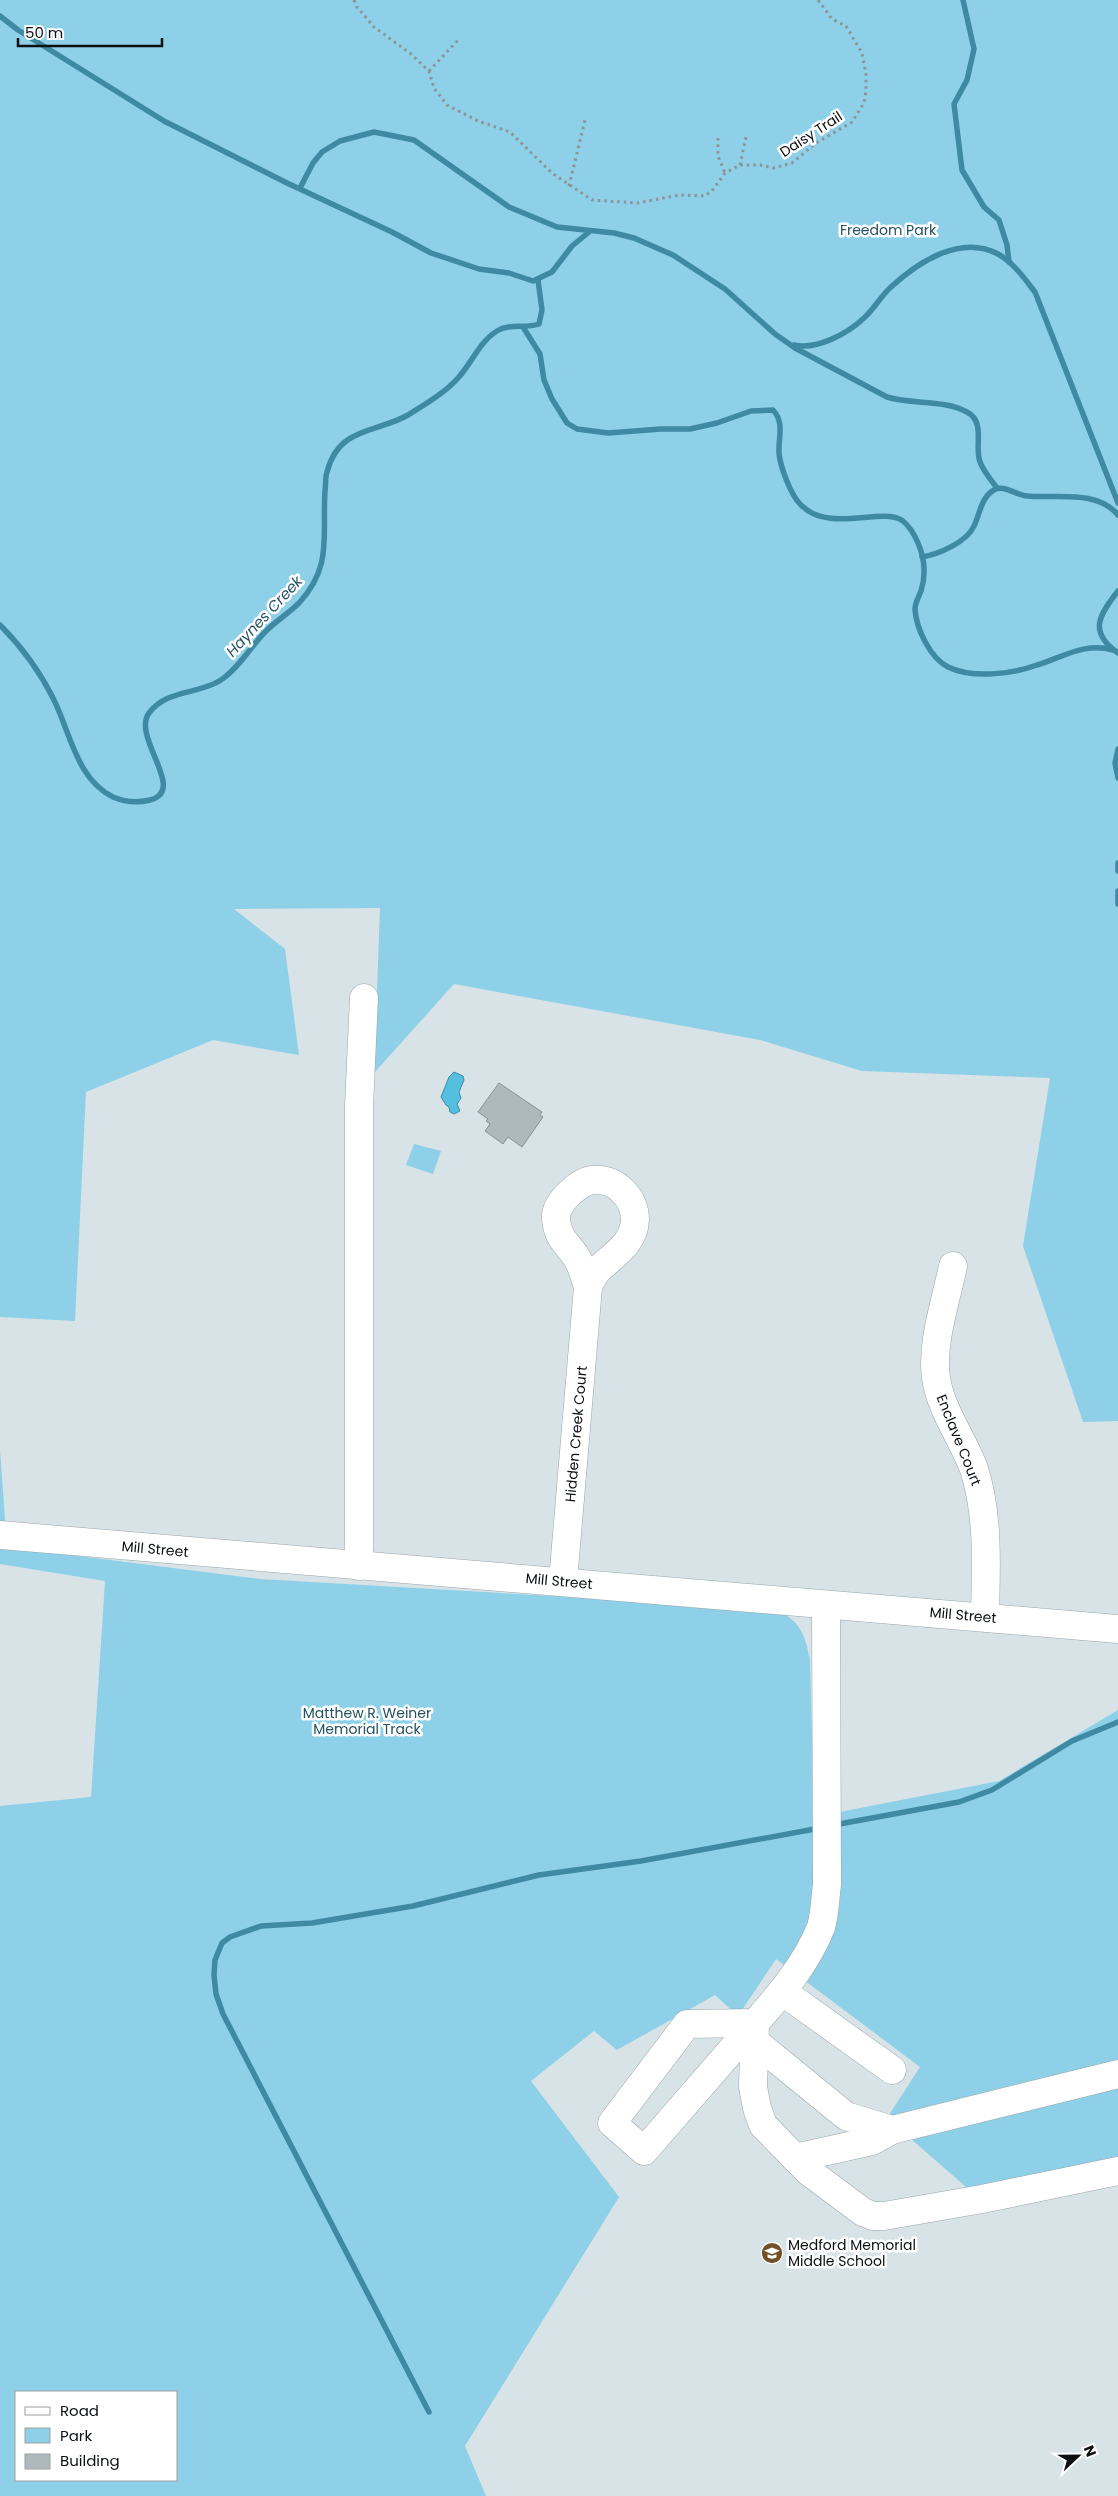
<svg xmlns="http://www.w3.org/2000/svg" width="1118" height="2496" font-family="Poppins,sans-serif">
	<rect width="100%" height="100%" fill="#d7e3e7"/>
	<g fill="#8dd0e7" fill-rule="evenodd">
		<path d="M0,0h1118v1421l-35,1 -60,-176 27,-168 -188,-7 -102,-31 -306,-56 -80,89 6,-165 -146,1 51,40 14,106 -86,-15 -127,52 -11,229 -75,-4z"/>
		<path d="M414,1144l27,7 -8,23 -27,-9z"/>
		<path d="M0,1450l7,97 253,32 516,30c24,12 29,25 34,51l4,157 185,-36 119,-71v464l-129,33 -102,-89 33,-51 -144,-108 -38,57 -23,-21 -98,55 -23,-19 -63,50 88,116 -154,249 21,50h-486v-690l91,-9 14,-216 -105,-17zM16,2392h160v88h-160z"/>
	</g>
	<path fill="#55bfe0" stroke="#3f8aa2" d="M454,1072l9,4 1,4 -5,12 2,6 -4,6 3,7 -6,3 -4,-2 -1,-5 -3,-2 -5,-8 8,-20z"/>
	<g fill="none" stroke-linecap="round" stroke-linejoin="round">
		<g stroke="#3f8aa2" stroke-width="5.5">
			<path d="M963,0l11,49 -7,31 -13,24 8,66 22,37 15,13 8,25 2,17"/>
			<path d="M0,16l18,14 146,91 123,62 105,49 39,21 48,16 30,4 24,8 19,-9 20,-26 17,-14"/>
			<path d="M300,188l13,-25 9,-11 18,-11 34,-9 40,8 95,67 48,20 57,6 20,5 39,17 52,34 50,45 20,14 92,49c26,8 56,2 80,15 19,10 7,34 13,50 4,10 11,18 17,26"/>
			<path d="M523,327l17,27 4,26 8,19 15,24 10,6 31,4 53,-4h29l27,-6 34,-12 22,-1c12,13 5,28 6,43 1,13 12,43 22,52 28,29 82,1 102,16 6,5 12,15 15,22 7,16 8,32 3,48 -2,5 -6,12 -6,18 1,19 15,49 33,58 25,12 64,7 89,-2 26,-8 48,-23 76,-15"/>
			<path d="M794,345c23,5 53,-11 70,-27 10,-9 17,-22 27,-31 27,-25 70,-53 107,-33 16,9 26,24 37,38l83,211"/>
			<path d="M922,557c17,-3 45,-15 52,-31 6,-12 7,-29 20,-36 9,-6 22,5 33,6 28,3 70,-7 91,19"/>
			<path d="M1118,591c-19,24 -30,41 0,62"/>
			<path d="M0,625c22,22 39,45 53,73 17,33 23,81 60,99 12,5 25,6 37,3 38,-9 -19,-63 -1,-87 18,-24 49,-18 72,-33 18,-12 30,-34 45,-49 10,-10 23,-18 33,-28 34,-37 23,-67 26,-112 1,-6 0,-13 2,-19 12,-46 50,-39 81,-57 16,-10 38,-23 50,-37 13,-14 22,-37 39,-47 13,-8 28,-2 42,-7l3,-14 -4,-30"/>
			<path d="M1118,749l-3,14 3,15"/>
			<path d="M1118,863v8"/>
			<path d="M1118,891v13"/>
			<path d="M834,1825l125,-23 33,-12 80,-49 46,-19"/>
			<path d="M429,2412l-206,-398 -7,-20 -2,-19 1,-15 7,-17 8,-6 31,-11 51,-3 101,-17 126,-31 102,-14 179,-33"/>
		</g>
	</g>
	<path fill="#aeb9bd" stroke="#889296" d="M499,1083l43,29 -2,3 3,2 -21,30 -14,-10 -5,7 -18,-13 5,-7 -4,-3 2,-2 -10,-7z"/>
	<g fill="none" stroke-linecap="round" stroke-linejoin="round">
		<g stroke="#9aa5a9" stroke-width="29">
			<g id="minor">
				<path d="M953,1266c-7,35 -22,77 -17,112 5,33 27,61 38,91 15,47 12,98 11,147"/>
				<path d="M0,1535l1118,94"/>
				<path d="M359,1566v-460l5,-108"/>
				<path d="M563,1581l25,-294c3,-6 5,-12 10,-17 15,-15 36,-26 37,-50 0,-22 -19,-42 -42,-40 -14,1 -39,24 -37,39 2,23 15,26 23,43 4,7 6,17 9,25"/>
				<path d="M826,1605l1,280c-2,13 -2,30 -6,42 -14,36 -41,68 -66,96l-2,64 4,21 6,17 45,46 55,41 10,4h11l98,-17 136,-28"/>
				<path d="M783,1992l109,78"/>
				<path d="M755,2023l-111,128 -32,-28 75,-99z"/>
				<path d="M754,2041l92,75 46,14 226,-56"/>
				<path d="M795,2158l77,-17 20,-11"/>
			</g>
		</g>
		<g stroke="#8b9497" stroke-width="3" stroke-dasharray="2.5 4" stroke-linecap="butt">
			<path d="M354,0l3,7 17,20 37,27 18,17 5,17 13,17 31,16 32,11 42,41 40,27 45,3 43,-8 24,1 8,-5 13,-18 15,-8h20l13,3 19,-5 24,-20 36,-21 12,-19 2,-12v-17l-4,-21 -16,-27 -14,-7 -14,-19"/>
			<path d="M429,71l31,-33"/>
			<path d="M718,138v18l7,17"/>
			<path d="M740,165l6,-28"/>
			<path d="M569,186l16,-66"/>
		</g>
		<use href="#minor" stroke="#fff" stroke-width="28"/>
	</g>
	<defs>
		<g id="school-disc" transform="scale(1.125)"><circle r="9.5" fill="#725128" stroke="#fff"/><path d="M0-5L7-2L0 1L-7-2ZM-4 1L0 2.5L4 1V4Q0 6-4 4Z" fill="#fff"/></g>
	</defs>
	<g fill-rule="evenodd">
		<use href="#school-disc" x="772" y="2253"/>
	</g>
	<g text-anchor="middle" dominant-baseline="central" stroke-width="5" stroke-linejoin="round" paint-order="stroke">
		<g font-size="14" fill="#0c1012" stroke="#fff">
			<text transform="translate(811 134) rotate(-33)">Daisy Trail</text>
			<text transform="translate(576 1434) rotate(-85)">Hidden Creek Court</text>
			<text transform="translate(959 1440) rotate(68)">Enclave Court</text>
			<text transform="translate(155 1549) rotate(5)">Mill Street</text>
			<text transform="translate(559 1581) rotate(5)">Mill Street</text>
			<text transform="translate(963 1615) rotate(5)">Mill Street</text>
		</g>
		<g font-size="14" fill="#23515f" stroke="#fff">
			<text x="888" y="230">Freedom Park</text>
			<text x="367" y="1713">Matthew R. Weiner<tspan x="367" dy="16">Memorial Track</tspan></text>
		</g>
		<g font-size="14" fill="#0c1012" stroke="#fff" text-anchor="start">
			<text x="788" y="2245">Medford Memorial<tspan x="788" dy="16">Middle School</tspan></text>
		</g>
		<g font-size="15" font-style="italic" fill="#275463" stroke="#fff">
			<text transform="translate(264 616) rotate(-47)">Haynes Creek</text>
		</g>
	</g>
	<rect x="15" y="2391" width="162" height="90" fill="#ffffff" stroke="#9e9fa0"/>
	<rect x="25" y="2407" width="25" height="8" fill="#ffffff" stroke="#9e9fa0"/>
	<text x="60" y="2416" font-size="15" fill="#0c1012">Road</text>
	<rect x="25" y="2428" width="25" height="15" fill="#8dd0e7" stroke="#9e9fa0"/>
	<text x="60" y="2441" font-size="15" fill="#0c1012">Park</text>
	<rect x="25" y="2454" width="25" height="15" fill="#aeb9bd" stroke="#9e9fa0"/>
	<text x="60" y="2466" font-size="15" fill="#0c1012">Building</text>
	<g transform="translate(1078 2456) rotate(68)" stroke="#ffffff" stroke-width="4" paint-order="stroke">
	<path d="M0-4L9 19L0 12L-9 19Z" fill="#0c1012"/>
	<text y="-8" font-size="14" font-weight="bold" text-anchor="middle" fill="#0c1012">N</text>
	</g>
	<path d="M18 38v8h144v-8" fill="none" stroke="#0c1012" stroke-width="2.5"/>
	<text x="25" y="38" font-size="15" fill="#0c1012" stroke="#ffffff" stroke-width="4" paint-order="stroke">50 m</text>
</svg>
